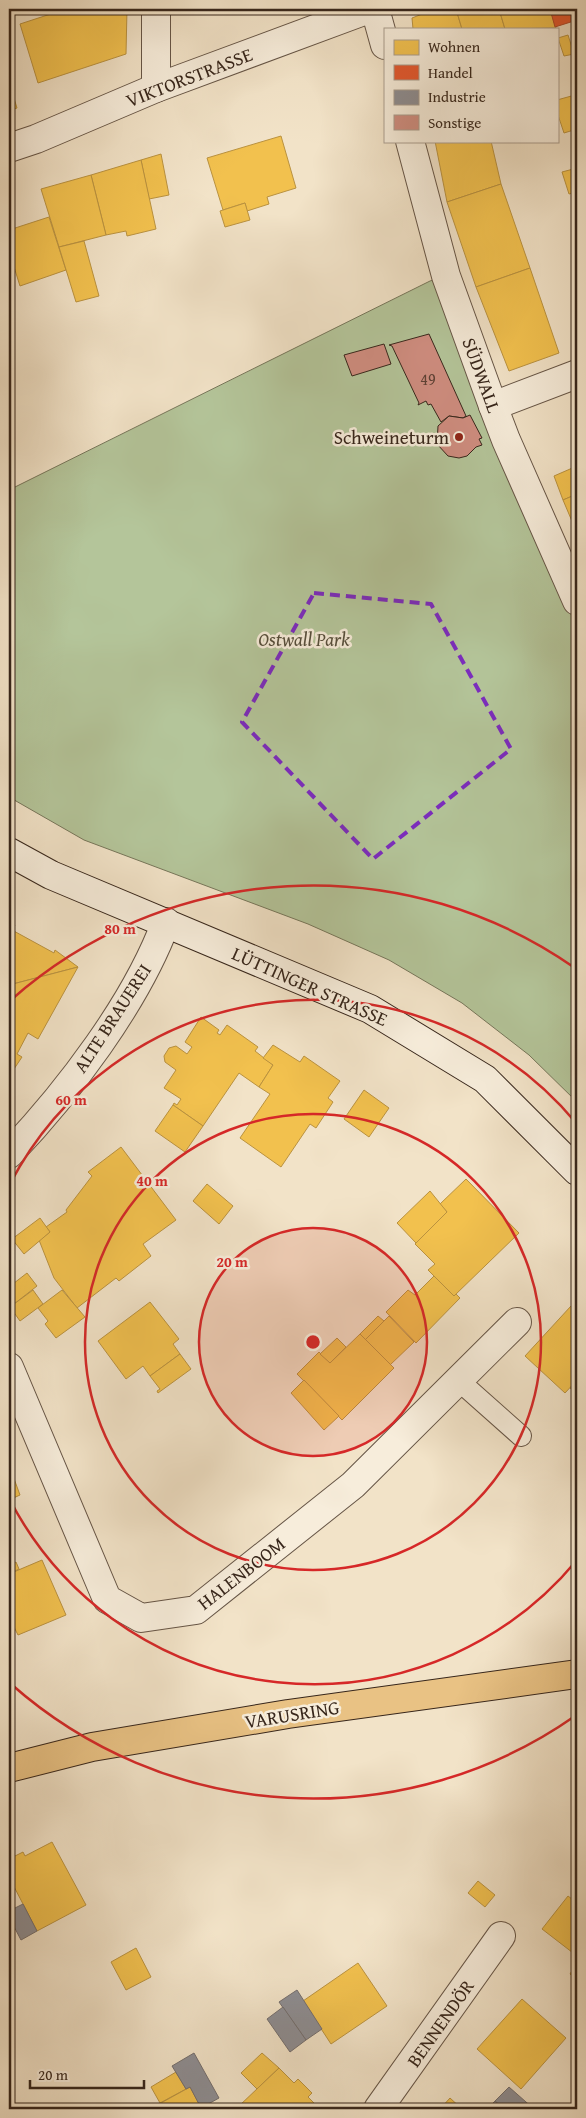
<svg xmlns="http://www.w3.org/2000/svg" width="586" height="2118" font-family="'Gentium Book Plus',serif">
	<rect width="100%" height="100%" fill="#f2e3c8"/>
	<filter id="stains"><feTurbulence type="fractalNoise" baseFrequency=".004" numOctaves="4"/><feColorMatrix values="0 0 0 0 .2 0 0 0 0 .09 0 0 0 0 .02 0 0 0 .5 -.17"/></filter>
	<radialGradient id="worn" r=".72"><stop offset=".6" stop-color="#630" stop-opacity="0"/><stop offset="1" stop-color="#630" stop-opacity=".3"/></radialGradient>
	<path fill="#b4c59a" stroke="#76765a" d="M446,276l131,325v501l-48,-47 -67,-52 -73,-43 -81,-36 -224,-84 -75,-43v-307l421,-209z"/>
	<g fill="#f2c14e" stroke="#ba923f">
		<path d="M66,9h61l-1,45 -88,29 -18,-59z"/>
		<path d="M435,9h21l6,20h-49l-1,-11z"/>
		<path d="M456,9h43l6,20h-43z"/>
		<path d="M499,9h51l6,19 -51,1z"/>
		<path d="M568,35l6,19 -10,2 -6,-18z"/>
		<path d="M9,82l8,26 -8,3z"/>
		<path d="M575,95l2,34 -13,4 -7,-21v-12z"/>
		<path d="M281,136l15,52 -29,9 2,7 -22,7 -2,-8 -22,7 -16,-52z"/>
		<path d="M435,141h56l10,43 -54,18z"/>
		<path d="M161,154l8,41 -20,4 -8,-39z"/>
		<path d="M141,160l15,69 -29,7 -1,-5 -20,4 -15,-60z"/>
		<path d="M577,168v24l-8,2 -7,-22z"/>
		<path d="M91,175l15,60 -47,12 -18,-58z"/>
		<path d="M501,184l29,84 -54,19 -29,-85z"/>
		<path d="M245,203l5,17 -25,7 -5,-16z"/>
		<path d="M49,217l17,53 -46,16 -11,-35v-21z"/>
		<path d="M84,241l15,55 -23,6 -17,-55z"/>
		<path d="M530,268l29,85 -50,18 -33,-84z"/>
		<path d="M577,466v28l-14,6 -9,-24z"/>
		<path d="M577,494v39l-14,-33z"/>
		<path d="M9,921l6,4 -3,5 42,23 1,-3 23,17 -69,18z"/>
		<path d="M78,967l-40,72 -10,-6 -11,21 5,3 -8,12 -5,-2v-82z"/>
		<path d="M201,1017l18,13 -2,3 3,2 7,-10 31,22 -3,4 18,14 -14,22 -20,-14 -36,53 -30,-21 1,-2 3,2 4,-6 -17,-11 12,-18 -11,-8 -1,-6 5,-8 7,-2 11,8 5,-7 -7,-5z"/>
		<path d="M273,1045l27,17 4,-6 36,25 -12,17 5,4 -17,26 -6,-4 -29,43 -41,-29 30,-44 -11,-7 14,-22 -10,-7z"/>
		<path d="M364,1090l25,18 -20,29 -25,-18z"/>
		<path d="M173,1105l30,21 -18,26 -30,-21z"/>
		<path d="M121,1147l55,73 -33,24 8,12 -32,25 -3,-3 -39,30 -23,-30 -15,-38 11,-8 -4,-5 21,-15 -1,-2 26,-34 -4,-4z"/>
		<path d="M466,1179l53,54 -65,63 -26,-26 7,-6 -20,-20 32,-32 -7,-8z"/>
		<path d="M207,1184l26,22 -14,18 -26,-23z"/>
		<path d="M430,1191l17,21 -31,31 -19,-20z"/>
		<path d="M40,1218l10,14 -26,22 -12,-15z"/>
		<path d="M27,1273l10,13 -23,18 -5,-6v-11z"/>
		<path d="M434,1276l20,20 2,-2 4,4 -44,45 -30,-31 22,-22 7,5z"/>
		<path d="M33,1290l10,14 -23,17 -10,-14z"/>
		<path d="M62,1290l23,27 -29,21 -11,-14 3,-3 -10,-13z"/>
		<path d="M150,1302l29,37 -6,5 7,10 -30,22 -7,-10 -17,13 -28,-38z"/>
		<path d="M571,1306l6,6v68l-12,13 -40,-37z"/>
		<path d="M378,1316l6,5 -19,19 -5,-6z"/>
		<path d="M389,1316l25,26 -24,23 -25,-25z"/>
		<path d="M360,1334l34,34 -52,52 -45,-46 22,-22 11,11z"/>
		<path d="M337,1338l9,9 -16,16 -10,-9z"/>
		<path d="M180,1354l11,15 -33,24 -1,-2 3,-2 -10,-13z"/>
		<path d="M304,1380l35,36 -15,14 -33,-37z"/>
		<path d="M577,1380v14l-7,-6z"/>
		<path d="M9,1465l11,30 -11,5z"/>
		<path d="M42,1560l24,55 -48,20 -5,-10 -4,2v-53z"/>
		<path d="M16,1562l3,7 -10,5v-8z"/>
		<path d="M52,1842l34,63 -49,26 -28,-54v-18l14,-7 2,4z"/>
		<path d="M478,1881l17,14 -10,12 -17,-14z"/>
		<path d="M568,1896l9,7v53l-35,-27z"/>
		<path d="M136,1948l15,29 -25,13 -15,-28z"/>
		<path d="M358,1963l29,43 -56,38 -28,-43z"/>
		<path d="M577,1963v17l-7,-6z"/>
		<path d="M522,1999l44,39 -45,51 -44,-40z"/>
		<path d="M262,2053l17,15 -22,21 -16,-16z"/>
		<path d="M279,2068l15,15 4,-4 14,14 -4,4 12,12h-78l-3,-3z"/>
		<path d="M176,2072l10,17 -26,14 -9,-16z"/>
		<path d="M190,2087l11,20 -4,2h-47z"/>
		<path d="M450,2098l12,11h-22z"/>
	</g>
	<path fill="#e4572e" stroke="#b04828" d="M550,9h27v11l-22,7z"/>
	<g fill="#8d8d92" stroke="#736e6e">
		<path d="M23,1904l14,27 -16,9 -12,-23v-6z"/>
		<path d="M297,1990l25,39 -16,11 -27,-38z"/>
		<path d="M283,2007l23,33 -16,12 -23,-33z"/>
		<path d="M194,2053l25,45 -18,10 -11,-21 -4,2 -14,-23z"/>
		<path d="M509,2087l25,22h-30l-9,-8z"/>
		<path d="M495,2101l9,8h-17z"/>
	</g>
	<g fill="#cf8d80" stroke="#37261b">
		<path d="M429,334l37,82 -3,2 -14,-2 -8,6 -10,-18 -3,1 -2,-4 -8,4 1,-2 -27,-57 -3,-1z"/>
		<path d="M384,344l7,20 -39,12 -8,-21z"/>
		<path d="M470,415l12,23 -3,1 3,6 -6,2 -9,9 -8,2 -11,-2 -11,-12 1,-18 11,-10 14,2z"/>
	</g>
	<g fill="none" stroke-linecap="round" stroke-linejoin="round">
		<g stroke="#665546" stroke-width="22">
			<path id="lane" d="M458,1380l63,56"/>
		</g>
		<g stroke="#665546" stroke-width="30">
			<g id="street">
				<path d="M156,9v79"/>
				<path d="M375,9l10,36"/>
				<path d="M410,141l36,135 47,130 13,34 71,161"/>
				<path d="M9,148l27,-9 120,-51 213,-79"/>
				<path d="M493,406l84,-32"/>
				<path d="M9,1154c59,-62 127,-151 157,-232"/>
				<path d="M9,1367l98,232 34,19 55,-8 157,-125 164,-163"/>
				<path d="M378,2109l123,-173"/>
			</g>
		</g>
		<g stroke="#37261b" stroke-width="30">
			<path id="secondary" d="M9,852l42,23 319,134 115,70 92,92"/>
		</g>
		<g stroke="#37261b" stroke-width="30">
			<path id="primary" d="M9,1768l83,-21 196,-33 289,-40"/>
		</g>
		<use href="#lane" stroke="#f7eddb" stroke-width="20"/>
		<use href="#street" stroke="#f7eddb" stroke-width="28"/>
		<use href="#secondary" stroke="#f7eddb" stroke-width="28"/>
		<use href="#primary" stroke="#e9c284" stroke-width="28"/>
	</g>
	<path fill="none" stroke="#7b2cbf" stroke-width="4" stroke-dasharray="10 6" stroke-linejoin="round" d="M314,593l117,11 80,145 -138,110 -131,-137z"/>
	<circle cx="313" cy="1342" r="114" fill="#d62828" fill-opacity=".12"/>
	<g fill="none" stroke="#d62828" stroke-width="2.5">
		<circle cx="313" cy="1342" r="114"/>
		<circle cx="313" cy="1342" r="228"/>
		<path d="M577 1560A342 342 0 0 1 10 1500M10 1184A342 342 0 0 1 577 1124"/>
		<path d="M575 1716A456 456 0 0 1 11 1684M11 1000A456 456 0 0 1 575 968"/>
	</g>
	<circle fill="#8f2418" stroke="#f7eddb" stroke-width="2" cx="459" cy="437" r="5"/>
	<g text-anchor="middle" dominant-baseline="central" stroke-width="5" stroke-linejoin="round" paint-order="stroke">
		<g font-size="16" fill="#5d4034">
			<text x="428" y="379">49</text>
		</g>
		<g font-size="19" fill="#37261b" stroke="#f7eddb">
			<text transform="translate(189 77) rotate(-21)">VIKTORSTRASSE</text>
			<text transform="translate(482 375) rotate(70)">SÜDWALL</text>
			<text transform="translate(310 986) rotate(24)">LÜTTINGER STRASSE</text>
			<text transform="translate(112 1018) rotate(-57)">ALTE BRAUEREI</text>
			<text transform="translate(241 1573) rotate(-38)">HALENBOOM</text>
			<text transform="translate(292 1714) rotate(-9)">VARUSRING</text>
			<text transform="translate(440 2023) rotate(-55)">BENNENDÖR</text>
		</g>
		<g font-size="19" fill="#37261b" stroke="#f7eddb" text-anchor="end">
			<text x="449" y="437">Schweineturm</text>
		</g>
		<g font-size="19" font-style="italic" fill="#564e3b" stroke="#f7eddb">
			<text x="304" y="639">Ostwall Park</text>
		</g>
	</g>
	<circle cx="313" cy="1342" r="8" fill="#d62828" stroke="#f7eddb" stroke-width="2.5"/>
	<g font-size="15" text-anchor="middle" font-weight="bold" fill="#d62828" stroke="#f7eddb" stroke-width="5" stroke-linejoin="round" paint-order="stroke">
		<text x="120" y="934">80 m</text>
		<text x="71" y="1105">60 m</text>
		<text x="152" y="1186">40 m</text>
		<text x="232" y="1267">20 m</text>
	</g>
	<rect width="586" height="2118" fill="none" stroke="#f2e3c8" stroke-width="30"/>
	<rect x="10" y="10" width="566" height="2098" fill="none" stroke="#37261b" stroke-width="2.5"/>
	<rect x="15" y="15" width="556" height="2088" fill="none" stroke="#37261b"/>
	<rect x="384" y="28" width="175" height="115" fill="#f7eddb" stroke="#aa9d8e"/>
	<rect x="394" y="40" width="25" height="15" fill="#f2c14e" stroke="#aa9d8e"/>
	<text x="428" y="52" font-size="15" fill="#37261b">Wohnen</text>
	<rect x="394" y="65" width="25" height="15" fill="#e4572e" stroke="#aa9d8e"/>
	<text x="428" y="78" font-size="15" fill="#37261b">Handel</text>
	<rect x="394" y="90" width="25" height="15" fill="#8d8d92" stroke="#aa9d8e"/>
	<text x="428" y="102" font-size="15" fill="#37261b">Industrie</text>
	<rect x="394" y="115" width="25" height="15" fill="#cf8d80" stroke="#aa9d8e"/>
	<text x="428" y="128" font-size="15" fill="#37261b">Sonstige</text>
	<path d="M30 2080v8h114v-8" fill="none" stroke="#37261b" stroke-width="2.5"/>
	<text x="38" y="2080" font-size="15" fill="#37261b" stroke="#f7eddb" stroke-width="4" paint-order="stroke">20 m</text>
	<rect width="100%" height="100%" filter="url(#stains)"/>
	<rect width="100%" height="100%" fill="url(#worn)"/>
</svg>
